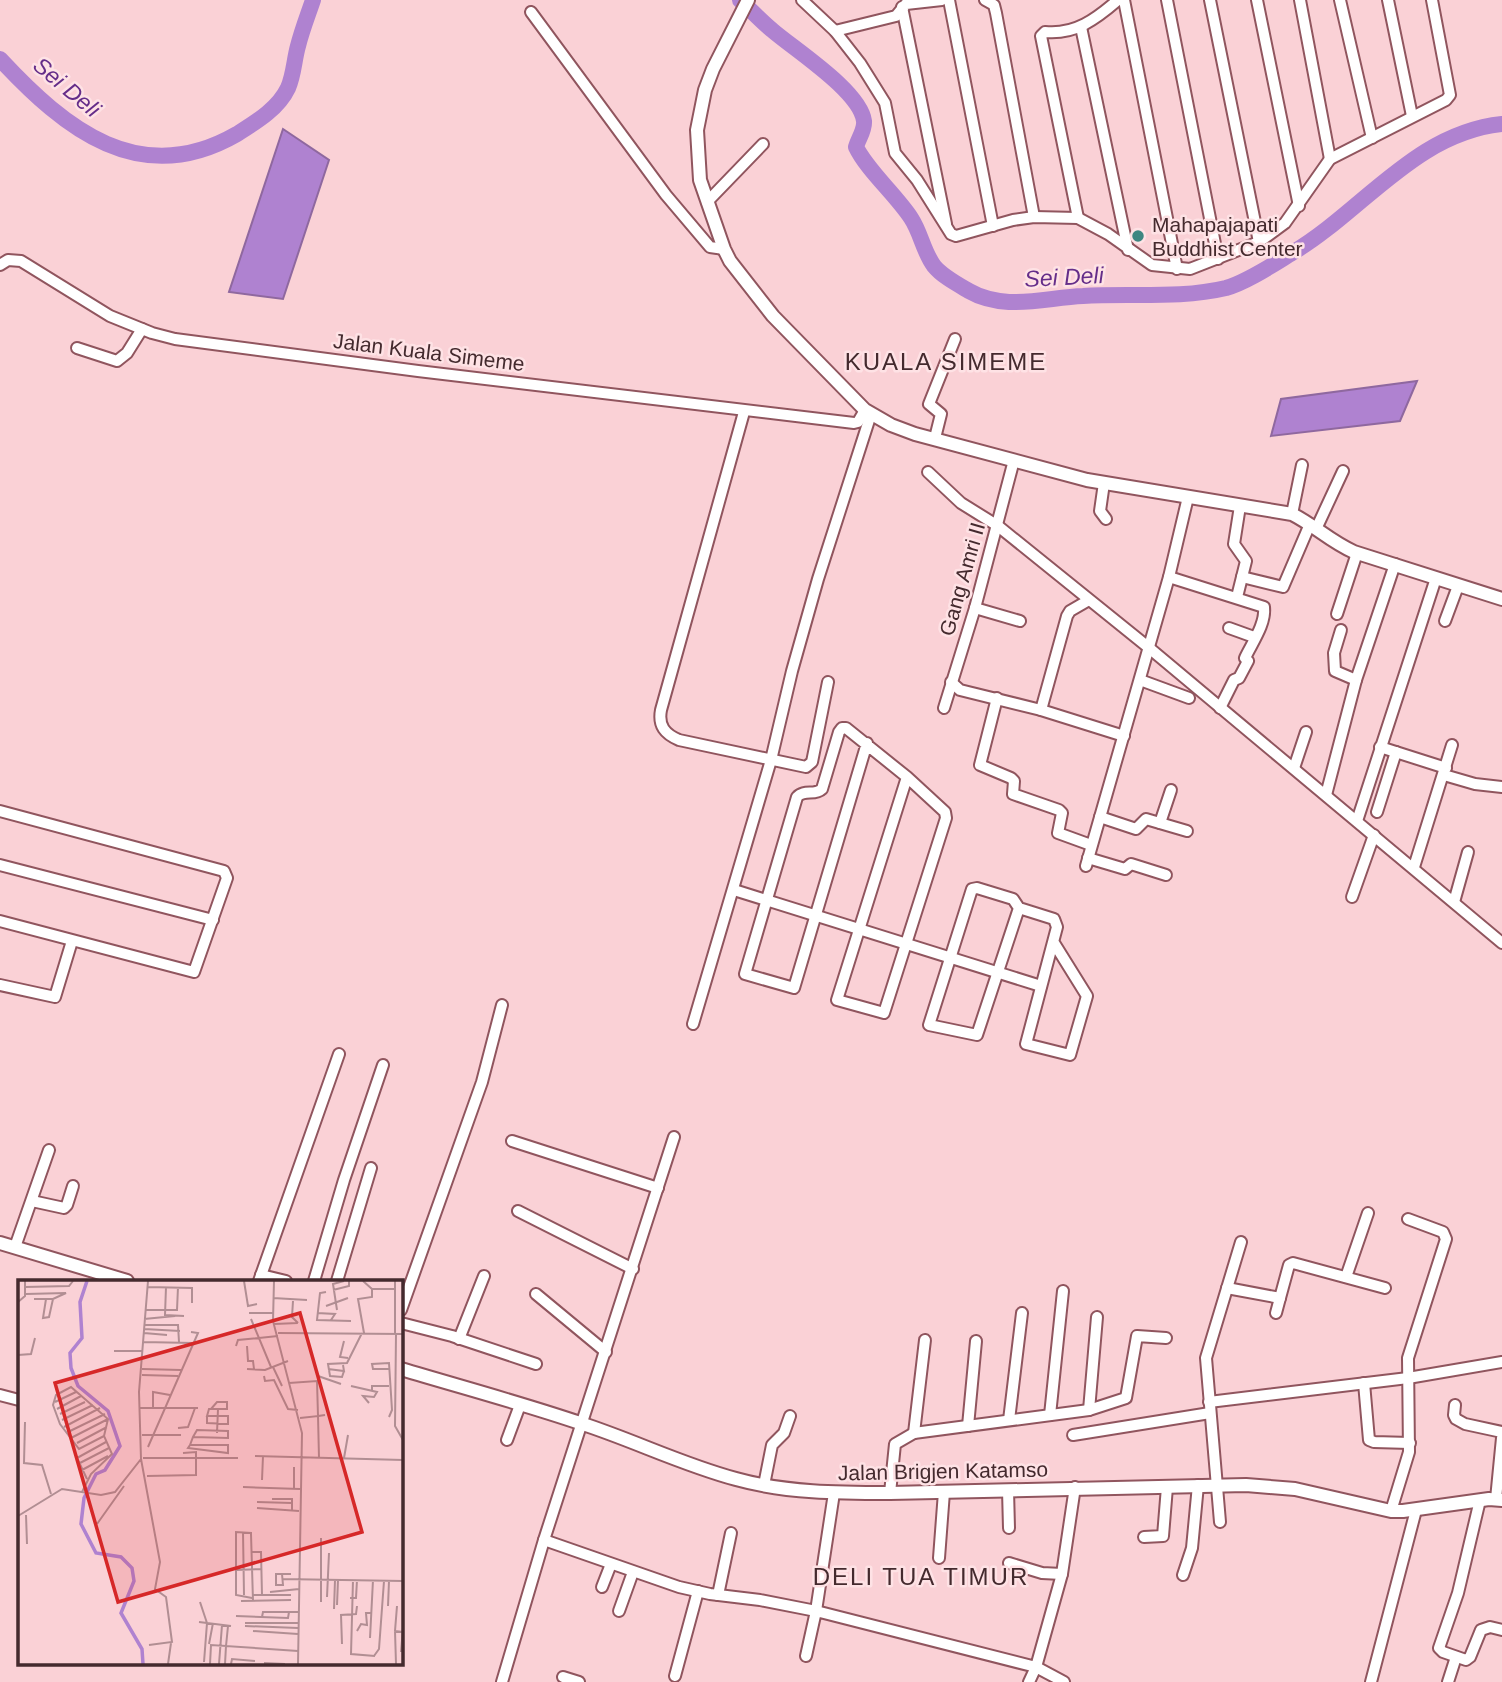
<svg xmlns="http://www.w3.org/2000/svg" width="1502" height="1682" font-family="Arial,sans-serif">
	<rect width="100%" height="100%" fill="#fad1d6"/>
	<g fill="#af82d0" stroke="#8f689f" stroke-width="2">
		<path d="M283,129l46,31 -46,139 -54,-7z"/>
		<path d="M1417,381l-17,40 -129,15 10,-37z"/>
	</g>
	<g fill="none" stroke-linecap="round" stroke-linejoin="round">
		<g stroke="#af82d0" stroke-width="16">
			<path d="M740,0c11,10 21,21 32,30 23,20 88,61 92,91 1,9 -6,18 -8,26 11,23 40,48 55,71 10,15 12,33 23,48 8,10 23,18 35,25 12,7 26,10 40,11 24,1 50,-5 74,-6 47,-3 97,3 143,-8 21,-6 48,-24 66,-35 71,-42 123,-120 210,-129"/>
			<path d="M0,59c65,70 140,131 237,75 19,-12 41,-25 51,-46 6,-14 6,-28 10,-42 4,-16 10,-31 15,-46"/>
		</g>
		<g stroke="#90555e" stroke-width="14">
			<g id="minor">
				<path d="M802,0l33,31 25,32 25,40 10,50 22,27 34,54 5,2 57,-16 21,-3 44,1 30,16 44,31 38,4 69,-27 26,-19 45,-64 116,-59 4,-5 -18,-95"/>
				<path d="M949,0l44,226"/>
				<path d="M985,0l9,5 2,8 38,204"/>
				<path d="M1124,0l53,269"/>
				<path d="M1167,0l51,259"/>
				<path d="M1210,0l49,242"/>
				<path d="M1257,0l42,206"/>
				<path d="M1300,0l30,159"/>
				<path d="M1340,0l32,138"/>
				<path d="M1388,0l24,116"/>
				<path d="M902,7l44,217"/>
				<path d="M531,12l135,183 44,52 14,2"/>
				<path d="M1081,27l47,223"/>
				<path d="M835,31l61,-15 10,-12 36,-4"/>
				<path d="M707,202l56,-58"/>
				<path d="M1078,218l-37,-182 4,-4c30,3 51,-13 73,-32"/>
				<path d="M0,265l8,-5 13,1 89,55 42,17 23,6 243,32 436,52 4,-1 7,-12"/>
				<path d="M77,348l40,13 10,-8 15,-24"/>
				<path d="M744,412l-83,298c-3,16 4,24 18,30l127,27 6,-5 16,-80"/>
				<path d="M935,438l6,-24 -12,-10 26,-65"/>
				<path d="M928,472l33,31 37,23 150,121 354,296"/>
				<path d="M1104,483l-4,28 6,8"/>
				<path d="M1292,514l10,-49"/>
				<path d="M1317,527l26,-56"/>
				<path d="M1169,577l95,30c2,17 -12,36 -19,51l3,3 -9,17 -5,2 -14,28"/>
				<path d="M1242,577l41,10 27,-63"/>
				<path d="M1237,597l9,-36 -12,-17 6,-38"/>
				<path d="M975,608l45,13"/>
				<path d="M1337,614l20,-61"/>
				<path d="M1445,621l13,-35"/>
				<path d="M1229,628l25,9"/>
				<path d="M1341,630l-7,23 1,18 21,9"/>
				<path d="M1140,680l49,18"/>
				<path d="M951,682l9,8 81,20 83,26"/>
				<path d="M997,698l-17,67 31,13 3,3 -1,13 46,16 3,3 -4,20 33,12"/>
				<path d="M944,708l31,-100 39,-148"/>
				<path d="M1041,710l26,-94 3,-5 19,-11"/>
				<path d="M867,743l-73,245 -49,-14 52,-177c7,-8 18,-1 25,-8l17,-57 3,-4h4l61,49 38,35 1,6 -62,195 -47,-13 70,-223"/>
				<path d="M1380,747l66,21"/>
				<path d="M1294,768l12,-36"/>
				<path d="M1444,775l31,9 27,3"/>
				<path d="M1326,795l30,-115 39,-116"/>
				<path d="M0,811l224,60 3,7 -33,94 -194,-51"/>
				<path d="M1377,812l19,-60"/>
				<path d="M1100,817l36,12 10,-10 41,12"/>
				<path d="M1357,821l79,-243"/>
				<path d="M1160,823l11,-33"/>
				<path d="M1088,858l37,11 6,-5 35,11"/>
				<path d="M0,865l213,55"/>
				<path d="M1086,866l83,-289 19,-80"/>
				<path d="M1414,867l38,-122"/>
				<path d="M734,890l307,96"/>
				<path d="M1352,897l22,-62"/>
				<path d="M1454,902l14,-50"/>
				<path d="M1019,908l-6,-9 -36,-11 -5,1 -43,136 48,10 42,-127 35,11 3,8 -31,117 44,11 17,-59 -33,-53"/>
				<path d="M0,985l55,12 17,-56"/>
				<path d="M693,1024l78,-264 21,-89 26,-92 53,-165"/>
				<path d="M512,1141l146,47"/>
				<path d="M32,1201l32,7 3,-3 6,-19"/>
				<path d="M518,1211l115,58"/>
				<path d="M15,1247l34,-97"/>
				<path d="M261,1275l25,6"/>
				<path d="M1346,1277l22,-64"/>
				<path d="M259,1281l80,-227"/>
				<path d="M314,1281l30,-101 39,-115"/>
				<path d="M337,1281l34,-113"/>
				<path d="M1227,1288l53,10 9,-33 4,-2 92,25"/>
				<path d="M536,1294l70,58"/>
				<path d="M401,1310l81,-228 20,-77"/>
				<path d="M1276,1313l4,-15"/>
				<path d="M401,1323l51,13 84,28"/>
				<path d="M459,1339l25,-63"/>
				<path d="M1364,1383l5,57 5,2 36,1"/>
				<path d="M0,1395l19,5"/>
				<path d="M1209,1402l199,-24 94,-16"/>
				<path d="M1455,1405l-1,10 2,4 9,5 37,8"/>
				<path d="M1089,1410l8,-93"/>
				<path d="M1050,1415l13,-124"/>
				<path d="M1009,1420l13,-107"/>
				<path d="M968,1426l8,-85"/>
				<path d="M914,1433l11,-93"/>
				<path d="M1073,1435l137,-22"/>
				<path d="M507,1440l13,-35"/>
				<path d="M764,1485l8,-40 12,-12 6,-17"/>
				<path d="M1008,1490l1,38"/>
				<path d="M890,1493l5,-49 19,-11 175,-23 37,-12 11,-62 29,2"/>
				<path d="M1496,1499l6,-61"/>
				<path d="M1480,1500l-22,93 -19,55 4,4 23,8 4,-3 11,-27 9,-3 12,3"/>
				<path d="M1391,1511l18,-59 -1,-94 38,-119 -3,-7 -35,-13"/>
				<path d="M1220,1522l-14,-164 35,-116"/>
				<path d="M1144,1537l19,-1 4,-49"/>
				<path d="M544,1540l135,47 31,7 50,6 56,11 18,-118"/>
				<path d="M939,1558l5,-66"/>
				<path d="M1009,1563l33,10 20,1"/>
				<path d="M1183,1575l9,-27 6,-63"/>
				<path d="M602,1587l9,-23"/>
				<path d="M718,1595l13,-62"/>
				<path d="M619,1611l14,-39"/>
				<path d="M806,1656l10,-45 220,56 26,-93 13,-87"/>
				<path d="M675,1676l23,-85"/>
				<path d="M563,1677l16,5"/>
				<path d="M502,1682l42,-142 130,-403"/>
				<path d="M1029,1682l7,-15 28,15"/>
				<path d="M1371,1682l45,-172"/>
				<path d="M1448,1682l8,-25"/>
			</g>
		</g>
		<g stroke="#90555e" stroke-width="16">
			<g id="major">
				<path d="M748,0l-35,69 -8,21 -8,40 3,50 24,69 6,12 43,55 92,94 26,15 24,9 172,46 205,34c22,11 39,28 62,38l148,47"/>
				<path d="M0,1243l127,38"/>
				<path d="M401,1369c60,18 120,34 179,54 53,17 103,42 156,56 50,14 103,14 154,14l356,-8 49,4 96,22h12l86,-12 13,1"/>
			</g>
		</g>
		<use href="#minor" stroke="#fff" stroke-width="10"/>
		<use href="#major" stroke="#fff" stroke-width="12"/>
	</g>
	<circle fill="#3e8681" stroke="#fee2e5" stroke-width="2.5" cx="1138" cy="236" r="7"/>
	<g text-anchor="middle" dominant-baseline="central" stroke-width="5" stroke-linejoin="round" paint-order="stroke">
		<g font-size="21" fill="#442a2e" stroke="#fee2e5" text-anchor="start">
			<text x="1152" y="224">Mahapajapati<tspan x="1152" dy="24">Buddhist Center</tspan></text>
		</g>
		<g font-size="21" fill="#442a2e" stroke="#fee2e5">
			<text transform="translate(429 352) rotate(7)">Jalan Kuala Simeme</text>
			<text transform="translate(962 579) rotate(-74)">Gang Amri II</text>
			<text transform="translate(943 1471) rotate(-1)">Jalan Brigjen Katamso</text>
		</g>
		<g font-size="23" font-style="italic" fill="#652d89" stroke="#fee2e5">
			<text transform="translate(67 87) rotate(40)">Sei Deli</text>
			<text transform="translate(1064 277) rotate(-3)">Sei Deli</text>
		</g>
		<g font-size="24" letter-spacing="2" fill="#442a2e" stroke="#fee2e5">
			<text x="946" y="361">KUALA SIMEME</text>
			<text x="921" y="1576">DELI TUA TIMUR</text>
		</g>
	</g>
	<g transform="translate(18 1280)">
		<rect width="385" height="385" fill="#fad1d6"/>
		<path fill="none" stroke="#af82d0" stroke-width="3.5" d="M69,1l-7,21 2,36 -12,15 1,15 7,18 30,25 12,35 -15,24 -9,4 -12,24 -3,26 15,29 25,4 11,11 2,13 -13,32 21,36 1,15"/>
		<path fill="none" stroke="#b18e93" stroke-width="2" d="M226,1l4,25 9,-2M256,1l-1,40 29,112 -4,231M345,1l9,8h23v-8M7,7l44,-1 4,-5M130,7l44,1v15M148,7l-1,28 19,1M377,9v44M315,10l16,-4v-5M308,12l-6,1 -3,27 34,1M8,14l40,-1 -13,6h-19M255,18l34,2M28,19l-3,19 6,-1 4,-18M275,21l-1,16 6,6M0,22l7,-6v-15M308,26l22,-8M127,30h32l1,-23M319,30l-4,-26 11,-3M231,33h24M299,33l18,1 -4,6M126,39l31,-3M233,39l20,48M256,44l24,-1M126,45h34l1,17M126,49l36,2M126,53l23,2M260,53l125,1M346,53l-6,-34 14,-2v-8M378,54l-1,92 8,14M326,61l-4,16 8,1M125,62l50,1M218,66l2,-6 40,-4M229,66l1,15h5l1,8M96,71h28M0,75l13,-1 4,-16M255,87l9,19M124,89l39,1M229,89l18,1 23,-9M310,89l16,2 -1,-6M326,91l-2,6 -12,-1 -2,-12 19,-1 15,-30M124,95l36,1M246,96l1,5 9,-1 14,29 10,1M300,96l23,8M271,103l28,-2 1,35 7,-1M333,106l26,6 -3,5 -11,-1 6,7M354,111v-5h17M37,122l21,-10M122,128h58M135,128v-16l17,3M39,129l24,-13M42,134l25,-12M189,136v7l21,1v-8h-21l2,-7h18v-7h-10l-6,7M371,137l3,-7 -3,-47 -17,1 1,5h17M282,138l18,-2 1,42M44,140l31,-15M7,142l-1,41 18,2 9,29M46,147l36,-19M160,148l10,-1 7,-19M50,152l37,-18M199,153l1,-24M124,155h39M53,158l37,-19M59,163l30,-16M172,165h38v8l-40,-5 2,-3 3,-8 4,-7 31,1v7l-35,-1M130,167l50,-114 -7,-1M237,176l148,4M125,178h95M326,178l4,-23M123,179l19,103 -5,27 11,8 6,45 -23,3M60,184l31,-16M64,190l26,-14M129,196l49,-1v-23l-13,1M69,199l-10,-21 29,-16M244,200l1,-24M225,207l57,2M276,209v-22M64,212l9,-18 21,-20 -8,-18 4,-17 -37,-32 -15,8 -3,10 7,19 19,25 25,-13M254,219h20v12M239,222l35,1M239,228l42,3M8,235l1,29M0,236l44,-27 39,6 14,-3 26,-33 -2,-67 9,-111M79,244l27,-38M225,252l1,63M303,258v64M234,272h9l1,43M218,290l25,-1M264,294l1,11h-7v-11h15M264,299l121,2M335,300l-2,74 24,2M252,312l29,-3M234,315h39M309,317l2,-44M234,318l-16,-3v-63l15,1v1l2,67M332,318h6l1,-18M223,321l50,-1M182,322l7,21 -3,39M319,325l1,-25M370,326l1,-25M379,326l-2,25 8,1M316,329l1,-29M218,336l52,2 1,-6h10M244,337l1,-5h26M181,342l32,4M227,343h53M227,346l53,2M235,351l45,3M339,351l4,-7 6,1 -1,-12h6M377,351l1,33M352,358l3,-58M191,364l4,-21M324,364l-1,-29 15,-1 1,-8M383,372l2,-24M356,376l5,-7 5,-68M246,383l21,1M150,384l3,-21M192,384l1,-19 15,1 2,-20M201,384l3,-39M207,384l1,-18 72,5M213,384l1,-5 23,2"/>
		<path fill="#d62828" fill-opacity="0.15" stroke="#d62828" stroke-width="3.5" d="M282,33l62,219 -244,70 -63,-219z"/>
		<rect width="385" height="385" fill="none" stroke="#442a2e" stroke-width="3.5"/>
	</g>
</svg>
